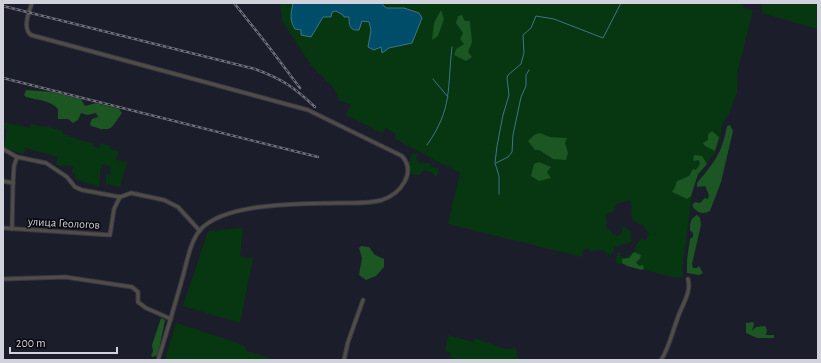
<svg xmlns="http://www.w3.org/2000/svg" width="821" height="363" font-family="'Alegreya Sans',sans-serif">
	<rect width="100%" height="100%" fill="#1b1d2a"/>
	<g fill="#073710">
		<path d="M280,3h463l1,6 9,1 -15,60 -1,23 -8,20 -7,11 -2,14 -6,16 -16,22 -5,11 -11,83 2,6 -8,2 -59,-15 -2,-3 3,-7h3l-1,3 5,2 10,-7 1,-6 6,-7 1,2h3l3,-6 -7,-9 -9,-4c-3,-7 0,-13 -3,-21l-14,4 -3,9 -4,-1 -3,4 1,12 4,3 2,4 4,1 4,-2 2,-8 7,5 1,11 -16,5 -4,8 -9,-5 -10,1 -5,-2 -5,2 1,6 -135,-33 12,-51 -65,-34 1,-5 -10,-6 -4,5 -36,-18 5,-10 -12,-5 -4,-11 -24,-24 -29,-44z"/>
		<path d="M761,3h57v26l-56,-16z"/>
		<path d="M3,122l27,6 1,-4 12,3 2,-1 18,5v3l30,10v2l6,2 2,-5 9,3v3l9,2 -3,9 11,2 -7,25 -14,-3v-9h4l1,-8 -9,-3c-3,8 -1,14 -3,23l-24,-8 1,-4 -4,-3 1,-6 -17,-1 2,-8 -32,-9 -3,6 -19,-6 3,-19 -4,-1z"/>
		<path d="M413,153l5,1 -2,5 3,4h11l2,4 6,1 1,4 -3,5 -4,-4 -7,-3 -6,5 -8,-1 -2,-12z"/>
		<path d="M243,228l-3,29 13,1 -13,65 -57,-17 25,-75z"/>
		<path d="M176,323l62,20 6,3 3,5 29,9h-111z"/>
		<path d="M448,335l25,7 1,-4 32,11 10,-1 2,12h-60l-8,-2 1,-5 -6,-2z"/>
	</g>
	<g fill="#1b5623">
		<path d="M441,10l3,9 -6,17 -6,4 2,-17z"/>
		<path d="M462,15l3,6h5l2,21 -4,10 4,5 -6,4 -12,-6 2,-6 8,-5 -4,-5 3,-6 -7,-10 2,-7z"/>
		<path d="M26,90l26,2 29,7 4,7 11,-3 23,6 3,4 -10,14 -4,2h-7l-10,-3 -1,-3 2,-4 6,-2 -2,-4 -9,2 -6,-2 -3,7 -5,3 -5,-4h-10v-10c-8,-9 -21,-9 -32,-12l-2,-2z"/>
		<path d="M730,125l3,6 -12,51 -11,29c-7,4 -14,2 -18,-6l3,-3 5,1 5,-5 3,1 1,-4 -4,-9 -8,1v-4c17,-20 25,-30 30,-57z"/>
		<path d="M712,131l7,6 -4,14 -10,-5 -2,-3 5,-3v-6z"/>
		<path d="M540,133l10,4 17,1 -2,5 3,10 -2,7 -13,-1 -14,-9h-4l-7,-9 6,-6z"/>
		<path d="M694,155l8,1 5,8 -9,10 -7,22 -4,3 -15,-7 3,-5 2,-6 12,-5 4,-7 3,1 4,-6 -1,-4 -6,1z"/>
		<path d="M539,162l12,5 -4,5 4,6 -12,3 -8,-5 3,-12z"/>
		<path d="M697,215l3,3 1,7 -9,39 1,4h4l2,-2 4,7 -4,2 -12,-2v-13l3,-21 3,-2v-4l-3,-3c0,-7 0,-11 7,-15z"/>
		<path d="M361,246l8,1 6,8 9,4v8l-8,9 -10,4 -7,-5 3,-17 -3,-10z"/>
		<path d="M634,252l7,3 -1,4 -4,3 3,4 4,-1 1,4 -2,1 -15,-4 -5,-3v-4l7,-1z"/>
		<path d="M161,318l4,2 -7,35 -5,2 -2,-1 2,-5 -1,-6z"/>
		<path d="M753,322l1,2 -2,7 4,-4 9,-1 2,4 -1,5h8v3h-17l-11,-5v-10z"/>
	</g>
	<path fill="#004d69" stroke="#3f758c" d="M293,3h88l5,5h18l15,5 3,5 -10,25 -23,5 -7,5 -1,-6 -7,3 -6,-3 3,-17 -2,-8 -7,-1 -3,9c-10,1 -10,-6 -10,-13h-5l-1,-2 -7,-4 -4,1 -1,5h-8l-12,20 -10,-2v-5l-6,-1c-6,-10 -4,-15 -2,-26z"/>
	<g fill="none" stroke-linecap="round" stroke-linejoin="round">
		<g stroke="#3f758c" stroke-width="1">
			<path d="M433,79l15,18"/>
			<path d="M427,145c26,-37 20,-56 25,-98"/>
			<path d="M496,163l12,-6 4,-5 1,-17 8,-38 5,-11v-11l3,-5"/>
			<path d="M499,194v-18l-4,-13 2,-17 6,-31 6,-20 -2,-17 1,-3 13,-11 3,-11 -1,-18 8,-7 5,-12 18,3 49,19 18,-35"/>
		</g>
		<g stroke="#383a46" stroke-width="5">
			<g id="street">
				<path d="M32,3c-3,9 -10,25 -1,32l277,75 94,46c15,17 -2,38 -20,44 -14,4 -30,3 -45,3 -35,1 -112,-1 -137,27 -10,12 -13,32 -17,46 -8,28 -16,56 -25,84"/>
				<path d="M3,149l14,8 29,6 21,14 8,10 7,3 38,7"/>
				<path d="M3,181l10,2"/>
				<path d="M3,228l107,7 4,-26 6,-12 11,-4 33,7 14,7 22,24"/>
				<path d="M12,229l1,-46 1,-17 3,-9"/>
				<path d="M3,279l62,-2 67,10 6,5v10l8,6 25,11"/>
				<path d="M344,360l4,-18 15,-42"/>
				<path d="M661,360c8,-12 11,-27 16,-40 4,-14 15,-27 11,-41"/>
			</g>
		</g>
		<use href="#street" stroke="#514c46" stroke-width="3"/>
		<g stroke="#6f707c" stroke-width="2.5">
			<g id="rail">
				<path d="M234,3l32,40 34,45"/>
				<path d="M3,6l252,63c27,10 39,18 60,38"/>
				<path d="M3,78l315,79"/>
			</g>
		</g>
		<use href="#rail" stroke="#07070d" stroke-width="1" stroke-dasharray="3" stroke-linecap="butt"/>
	</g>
	<g text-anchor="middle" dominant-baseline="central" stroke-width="3" stroke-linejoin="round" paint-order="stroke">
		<g font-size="12" fill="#d1d2dc" stroke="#07070d">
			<text transform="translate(64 223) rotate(3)">улица Геологов</text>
		</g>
	</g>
	<rect width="821" height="363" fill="none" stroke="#d1d2dc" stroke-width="8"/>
	<path d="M10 347v6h107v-6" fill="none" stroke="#d1d2dc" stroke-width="2"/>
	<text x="16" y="347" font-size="12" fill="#d1d2dc" stroke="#07070d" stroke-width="3" paint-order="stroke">200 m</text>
</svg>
